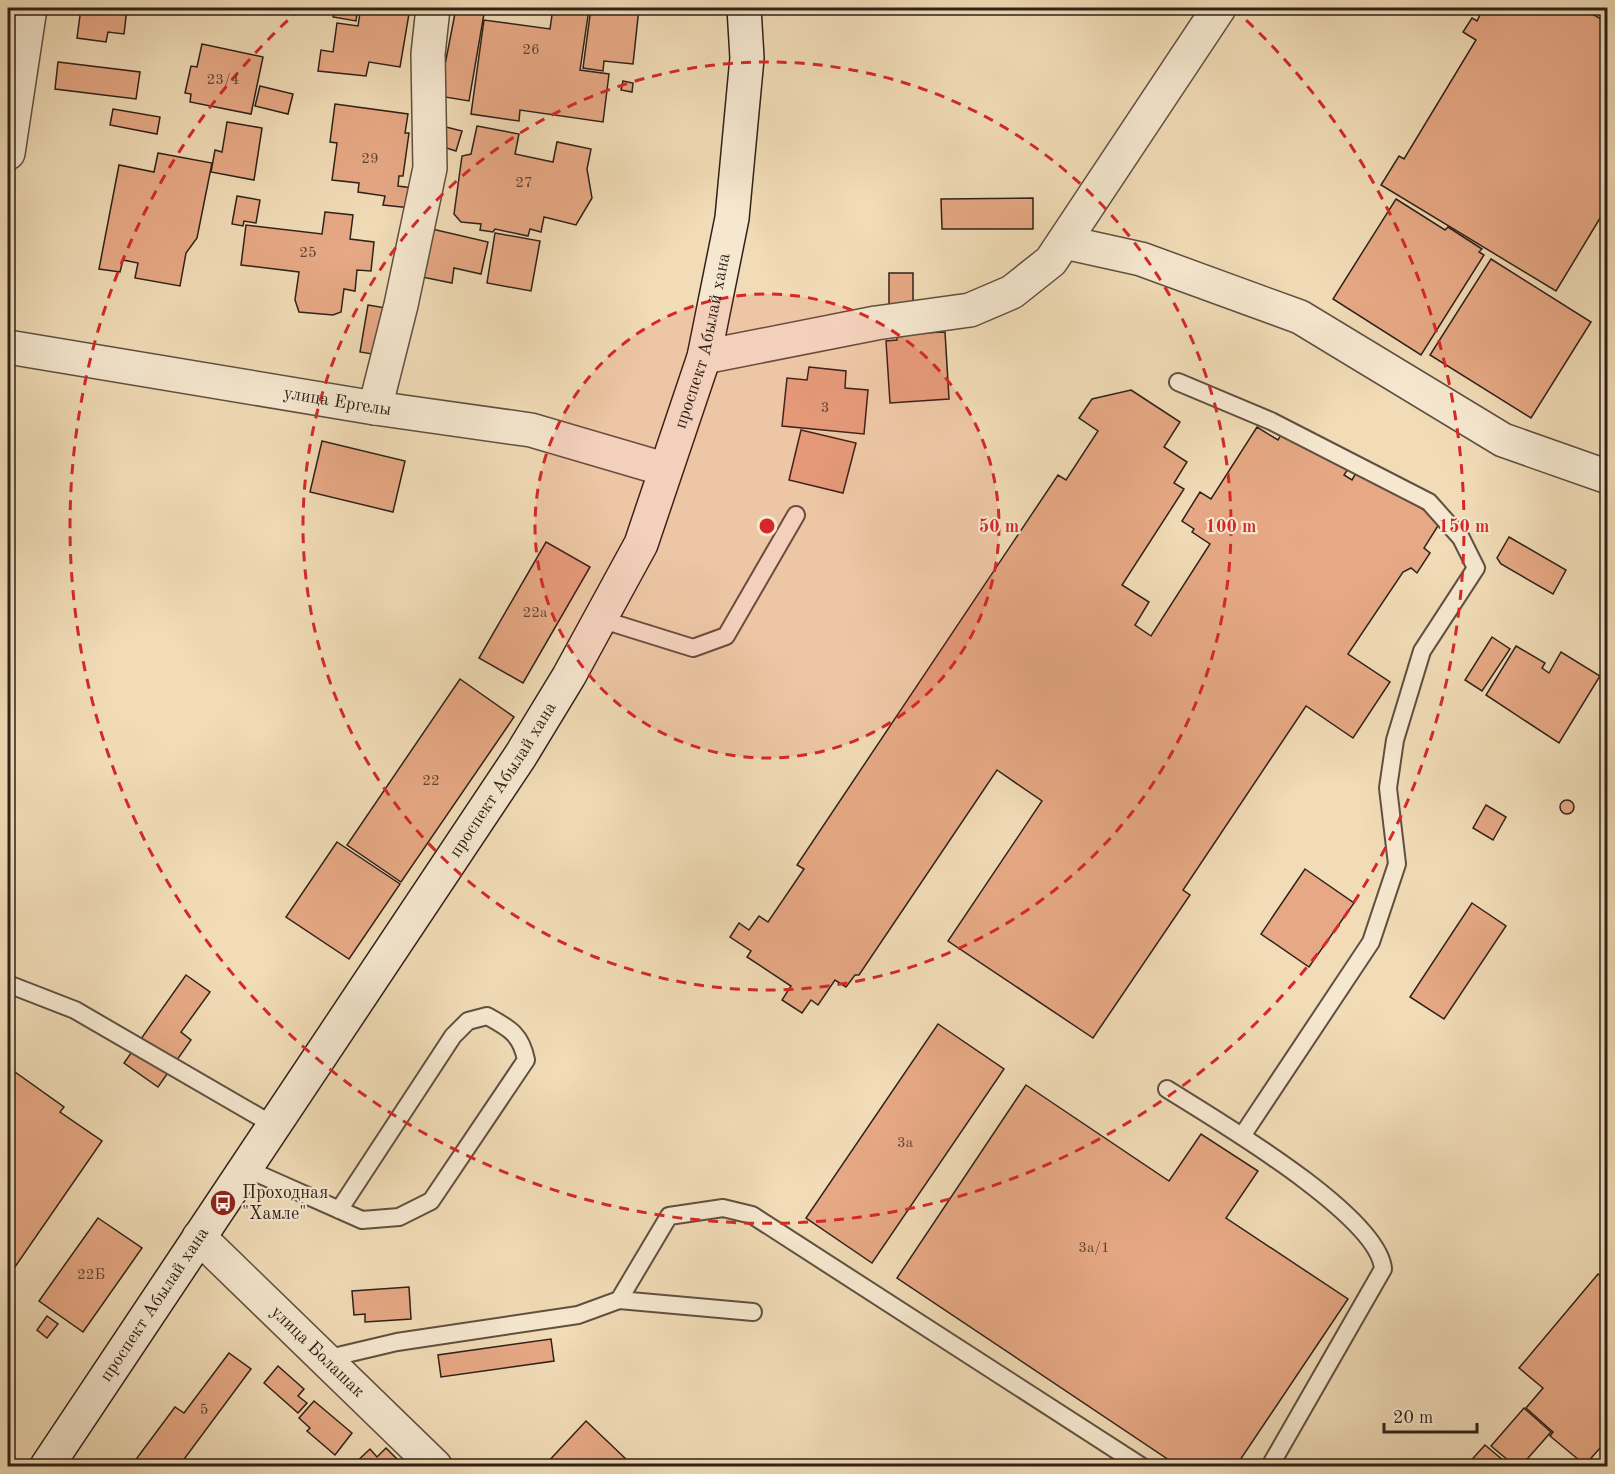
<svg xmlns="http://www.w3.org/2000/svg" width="1615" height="1474" font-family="'Old Standard TT',serif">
	<rect width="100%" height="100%" fill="#f1dcb7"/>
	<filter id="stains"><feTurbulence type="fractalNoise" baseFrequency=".00333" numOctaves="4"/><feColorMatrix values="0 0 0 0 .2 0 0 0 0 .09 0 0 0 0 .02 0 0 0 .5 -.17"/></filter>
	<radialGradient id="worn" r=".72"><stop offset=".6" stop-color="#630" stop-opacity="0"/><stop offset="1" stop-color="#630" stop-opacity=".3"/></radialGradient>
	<g fill="#e7a985" stroke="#2f2119" stroke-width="1.5">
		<path d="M81,8h46l-3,26 -16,-2 -2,10 -29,-4z"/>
		<path d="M335,8h75l-10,59 -31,-5 -3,14 -48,-5 3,-21 12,2 4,-29 21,3 2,-13h-3l-1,8 -23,-4z"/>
		<path d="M456,8h29l-16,93 -30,-5z"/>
		<path d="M553,8l36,1 -9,61 29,4 -6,48 -83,-12 -1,11 -48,-7 13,-94 66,9z"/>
		<path d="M591,8h48l-6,56 -29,-3 -1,10 -20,-3z"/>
		<path d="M1477,8h105l26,15v182l-52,86 -175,-106 18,-29 5,3 72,-119 -13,-8 9,-14 5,3 5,-10z"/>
		<path d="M202,44l61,13 -12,57 -61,-12 1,-8 -6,-1 6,-27 6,1z"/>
		<path d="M58,62l82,10 -4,27 -81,-10z"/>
		<path d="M623,81l10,2 -1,9 -11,-2z"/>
		<path d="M260,86l33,8 -5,20 -33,-8z"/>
		<path d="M335,104l73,10 -3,19h4l-6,43h-4l-1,10 15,2 -2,20 -28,-3 2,-9 -27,-4 1,-9 -27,-3 5,-37 -7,-1z"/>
		<path d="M113,109l47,8 -3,17 -47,-9z"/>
		<path d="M227,122l35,6 -8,52 -43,-8 4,-22 7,2z"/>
		<path d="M477,126l42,8 -4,20 38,8 4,-20 34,7 -4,20 5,29 -16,27 -32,-8 -3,15 -11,-3 -2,7 -33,-7 -2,3 -13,-2 1,-6 -20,-2 -7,-8 8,-58 9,-2z"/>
		<path d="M446,127l16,4 -6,20 -16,-5z"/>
		<path d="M158,153l54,10 -15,75 -11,15 -6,33 -45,-8 3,-15 -15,-3 -3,12 -21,-3 20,-104 35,7z"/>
		<path d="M237,196l23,4 -4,23 -12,-2 -1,5 -11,-2z"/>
		<path d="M1033,198v31h-91l-1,-30z"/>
		<path d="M1396,199l49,31 3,-3 34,22 -3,3 5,3 -63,100 -88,-56z"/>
		<path d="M325,212l28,3 -3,24 24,3 -3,29 -14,-1 -2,21 -11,-2 -3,23 -8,3 -34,-3 -4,-12 4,-28 -58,-7 5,-40 76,9z"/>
		<path d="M432,229l56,13 -7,32 -27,-6 -2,15 -30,-6z"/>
		<path d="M495,233l45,8 -9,50 -44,-8z"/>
		<path d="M1491,259l100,63 -60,96 -101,-63z"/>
		<rect x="889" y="273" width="24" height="34"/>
		<path d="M368,305l18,3 -8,47 -18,-3z"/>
		<path d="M945,332l4,67 -59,4 -4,-62 11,-1v-6z"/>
		<path d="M809,367l37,4 -1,17 23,2 -4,44 -82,-8 5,-48 20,2z"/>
		<path d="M1131,390l49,32 -16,25 23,15 -13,21 10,6 -62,96 27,17 -14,23 16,11 59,-92 -18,-12 2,-3 -12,-8 18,-29 11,7 46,-72 21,13 4,-7 28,18 5,-8 35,23 -6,9 8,5 7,-12 82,53 -17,27 6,5 -13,20 -6,-5 -8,4 -55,82 42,28 -37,56 -47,-32 -123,184 7,5 -97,143 -145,-97 94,-140 -45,-31 -138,205h-4l-9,12 -11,-7 -17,25 -7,-5 -9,13 -20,-13 9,-14 -44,-29 4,-6 -21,-14 9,-14 10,7 10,-14 9,6 36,-53 -7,-4 261,-390 8,5 32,-49 -19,-13 13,-19z"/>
		<path d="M801,430l55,13 -13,50 -54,-13z"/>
		<path d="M322,441l83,20 -12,51 -83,-20z"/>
		<path d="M1509,537l57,33 -13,24 -52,-30 -4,-6z"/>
		<path d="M546,542l44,25 -67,116 -44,-25z"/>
		<path d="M1492,637l18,12 -28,42 -17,-11z"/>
		<path d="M1516,646l29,17 -3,5 7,5 12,-21 39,24 -41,67 -73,-48z"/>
		<path d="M460,679l54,38 -113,165 -54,-37z"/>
		<circle cx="1567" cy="807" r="7"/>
		<path d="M1486,805l20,12 -13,23 -20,-12z"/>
		<path d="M337,842l63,42 -51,75 -63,-42z"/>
		<path d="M1305,869l49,34 -45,64 -48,-33z"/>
		<path d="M1472,903l34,23 -62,93 -34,-22z"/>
		<path d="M186,975l24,17 -29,40 10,8 -33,47 -34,-24z"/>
		<path d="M938,1024l66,45 -132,194 -66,-45z"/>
		<path d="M8,1067l56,40 -4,5 42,29 -94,136z"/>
		<path d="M1026,1085l143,96 32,-47 57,37 -32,47 122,81 -112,167h-58l-281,-188z"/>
		<path d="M98,1218l44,30 -59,84 -44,-31z"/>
		<path d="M1598,1274l10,8v157l-23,26 -35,-29 3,-4 -27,-24 17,-20 -24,-20z"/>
		<path d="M409,1287l2,32 -46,3v-8l-11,1 -2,-24z"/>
		<path d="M47,1316l11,8 -11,14 -10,-8z"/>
		<path d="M551,1339l3,22 -113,16 -3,-22z"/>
		<path d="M229,1353l22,16 -72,97h-48l44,-59 9,6z"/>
		<path d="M278,1366l26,23 -6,7 9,7 -9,10 -34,-30z"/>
		<path d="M314,1401l38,32 -17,22 -28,-24 3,-3 -11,-10z"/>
		<path d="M1524,1408l27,24 -30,34h-6l-24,-20z"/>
		<path d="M586,1421l42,40 -5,5h-79z"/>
		<path d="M1485,1445l25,21h-44z"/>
		<path d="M386,1448l18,18h-52l18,-17 7,8z"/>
	</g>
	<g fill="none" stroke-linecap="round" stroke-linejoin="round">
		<g stroke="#605040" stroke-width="20">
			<g id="service">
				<path d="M1178,382l93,39 158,81 32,36 15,30 -54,83 -27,89 -7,48 9,76 -26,78 -129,194"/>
				<path d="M600,619l93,29 33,-12 70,-121"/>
				<path d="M8,984l67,26 200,116"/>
				<path d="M1167,1089c46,29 212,126 216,180l-113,197"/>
				<path d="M247,1169l115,51 37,-3 32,-16 95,-141c-5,-26 -17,-32 -39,-44l-19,5 -15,15 -114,174"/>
				<path d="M619,1300l134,12"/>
				<path d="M325,1359l72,-17 181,-27 41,-15 50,-84 54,-8 29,7 389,251"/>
			</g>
		</g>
		<g stroke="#605040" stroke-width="36">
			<g id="minor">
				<path d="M8,153l22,-145"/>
				<path d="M1064,242l77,17 159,58 203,123 105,37"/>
				<path id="s1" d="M8,347l367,61 156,22 133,39"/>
				<path d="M704,357l172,-34 94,-13 42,-18 39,-31 168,-253"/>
				<path d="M375,408l26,-103 29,-137 -2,-114 5,-46"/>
				<path id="s2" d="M199,1237l236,229"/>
			</g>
		</g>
		<g stroke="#2f2119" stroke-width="36">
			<g id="secondary">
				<path id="s3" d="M47,1466l474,-711 48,-79 72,-132 63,-187 28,-139 15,-160 -3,-50"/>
			</g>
		</g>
		<use href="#service" stroke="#f6e8d0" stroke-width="16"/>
		<use href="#minor" stroke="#f6e8d0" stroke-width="33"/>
		<use href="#secondary" stroke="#f6e8d0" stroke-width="33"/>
	</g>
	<circle cx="767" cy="526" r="232" fill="#d62828" fill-opacity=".12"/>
	<g fill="none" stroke="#d62828" stroke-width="3" stroke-dasharray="10 8">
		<circle cx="767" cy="526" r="232"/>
		<circle cx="767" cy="526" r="464"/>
		<path d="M1233 8A697 697 0 1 1 301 8"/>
	</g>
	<defs>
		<g id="bus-disc" transform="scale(1.35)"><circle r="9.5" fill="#8f2418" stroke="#f6e8d0"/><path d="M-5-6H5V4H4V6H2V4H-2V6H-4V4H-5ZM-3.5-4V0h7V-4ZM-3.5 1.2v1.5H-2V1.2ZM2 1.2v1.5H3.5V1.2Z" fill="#fff"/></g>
	</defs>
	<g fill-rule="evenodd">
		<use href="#bus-disc" x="223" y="1203"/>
	</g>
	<g text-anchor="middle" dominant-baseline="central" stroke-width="4.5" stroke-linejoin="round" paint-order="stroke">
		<g font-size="15" fill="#5d4334">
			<text x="531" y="50">26</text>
			<text x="223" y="80">23/4</text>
			<text x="370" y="159">29</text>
			<text x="524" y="183">27</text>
			<text x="308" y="253">25</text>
			<text x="825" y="408">3</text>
			<text x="535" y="613">22а</text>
			<text x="431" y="781">22</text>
			<text x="905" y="1143">3а</text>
			<text x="1094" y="1248">3а/1</text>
			<text x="91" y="1275">22Б</text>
			<text x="204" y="1410">5</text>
		</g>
		<g font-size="18" fill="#2f2119" stroke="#f6e8d0">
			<text stroke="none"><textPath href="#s3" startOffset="1310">проспект Абылай хана</textPath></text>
			<text stroke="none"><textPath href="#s1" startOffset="334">улица Ергелы</textPath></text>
			<text stroke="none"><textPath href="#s3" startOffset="824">проспект Абылай хана</textPath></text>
			<text stroke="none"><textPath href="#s3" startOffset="194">проспект Абылай хана</textPath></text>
			<text stroke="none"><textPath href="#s2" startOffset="165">улица Болашак</textPath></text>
		</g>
		<g font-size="18" fill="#2f2119" stroke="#f6e8d0" text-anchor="start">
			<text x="242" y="1193">Проходная<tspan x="242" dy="21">"Хамле"</tspan></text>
		</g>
	</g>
	<circle cx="767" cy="526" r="9" fill="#d62828" stroke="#f6e8d0" stroke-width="3"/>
	<g font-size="18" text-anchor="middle" font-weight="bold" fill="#d62828" stroke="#f6e8d0" stroke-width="4.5" stroke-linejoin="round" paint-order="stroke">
		<text x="999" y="532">50 m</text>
		<text x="1231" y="532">100 m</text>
		<text x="1464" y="532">150 m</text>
	</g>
	<rect width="1615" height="1474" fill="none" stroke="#f1dcb7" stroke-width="30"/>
	<rect x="9" y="9" width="1597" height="1456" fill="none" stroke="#2f2119" stroke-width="3"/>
	<rect x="15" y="15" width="1585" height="1444" fill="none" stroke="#2f2119" stroke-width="1.5"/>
	<path d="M1384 1423v9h93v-9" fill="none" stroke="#2f2119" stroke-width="3"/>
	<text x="1393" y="1423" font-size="18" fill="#2f2119" stroke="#f6e8d0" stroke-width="4.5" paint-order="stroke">20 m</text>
	<rect width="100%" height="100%" filter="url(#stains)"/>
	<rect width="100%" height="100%" fill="url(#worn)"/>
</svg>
